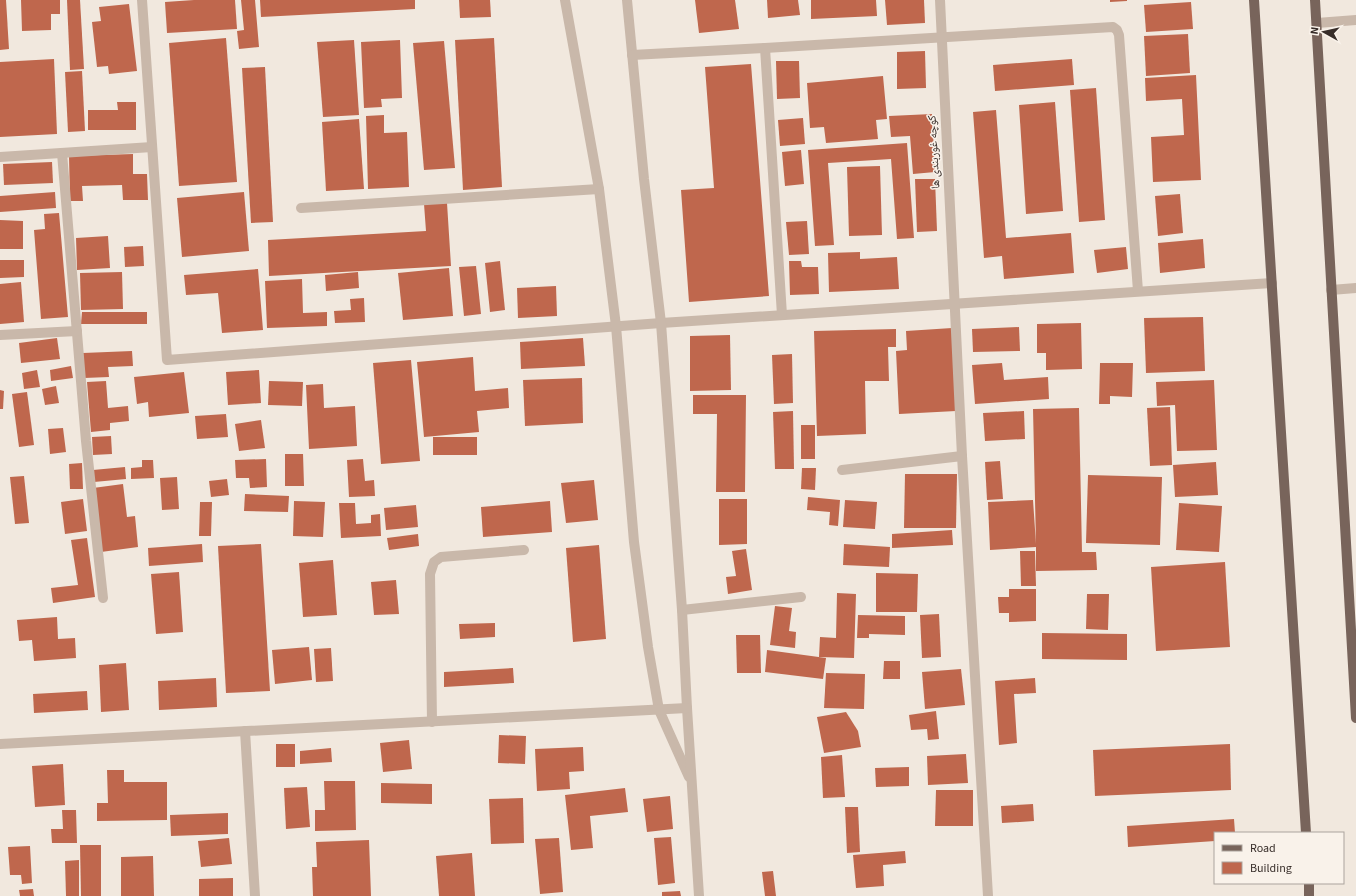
<svg xmlns="http://www.w3.org/2000/svg" width="1356" height="896" font-family="'Source Sans 3','Noto Naskh Arabic',sans-serif">
	<rect width="100%" height="100%" fill="#f1e8de"/>
	<g fill="#bf674d">
		<path d="M0,0h6l3,49 -9,1z"/>
		<path d="M21,0h39v14h-9v16l-29,1z"/>
		<path d="M67,0h13l4,69 -14,1z"/>
		<path d="M194,0h41l2,29 -70,4 -2,-31z"/>
		<path d="M241,0h14l4,47 -20,2 -2,-18 7,-1z"/>
		<path d="M260,0h155v9l-154,8z"/>
		<path d="M459,0h31l1,17 -31,1z"/>
		<path d="M695,0h40l4,29 -40,4z"/>
		<path d="M767,0h31l2,15 -32,3z"/>
		<path d="M811,0h65l1,16 -66,3z"/>
		<path d="M885,0h39l1,23 -38,2z"/>
		<path d="M1110,0h17v1l-17,1z"/>
		<path d="M1191,2l2,27 -47,3 -2,-27z"/>
		<path d="M129,4l8,67 -28,3 -1,-8 -11,1 -5,-45 9,-1 -2,-14z"/>
		<path d="M1188,34l2,39 -44,3 -2,-40z"/>
		<path d="M226,38l11,144 -58,4 -10,-143z"/>
		<path d="M494,38l8,149 -39,3 -8,-150z"/>
		<path d="M354,40l5,75 -36,2 -6,-75z"/>
		<path d="M400,40l2,58 -21,1 1,8 -18,1 -3,-66z"/>
		<path d="M444,41l11,127 -31,2 -11,-127z"/>
		<path d="M925,51l1,37 -29,1v-37z"/>
		<path d="M54,59l3,75 -57,3v-75z"/>
		<path d="M1072,59l2,26 -79,6 -2,-26z"/>
		<path d="M776,61h23l1,37 -23,1z"/>
		<path d="M751,64l18,232 -80,6 -8,-112 33,-2 -9,-121z"/>
		<path d="M265,67l8,155 -22,1 -9,-155z"/>
		<path d="M82,71l3,60 -17,1 -3,-60z"/>
		<path d="M1196,75l5,105 -48,2 -2,-45 33,-2 -2,-36 -36,2 -1,-23z"/>
		<path d="M883,76l4,43 -11,1 2,19 -52,4 -2,-16 -14,1 -3,-45z"/>
		<path d="M1096,88l9,132 -26,2 -9,-132z"/>
		<path d="M117,102h19v28h-48v-20h30z"/>
		<path d="M1055,102l8,109 -37,3 -7,-109z"/>
		<path d="M996,110l10,128 65,-5 3,40 -70,6 -2,-23 -18,2 -11,-146z"/>
		<path d="M932,114l3,58 -22,2 -3,-38 -19,1 -2,-21z"/>
		<path d="M384,115v18l23,-1 2,55 -41,2 -2,-73z"/>
		<path d="M803,118l2,26 -25,2 -2,-26z"/>
		<path d="M359,119l5,70 -38,2 -4,-69z"/>
		<path d="M907,143l7,95 -17,1 -6,-80 -63,4 6,82 -19,1 -7,-96z"/>
		<path d="M801,150l3,34 -19,2 -3,-34z"/>
		<path d="M133,154v20h14l1,26h-25l-1,-15 -40,1 1,15h-13l-1,-45z"/>
		<path d="M52,162l1,21 -49,2 -1,-21z"/>
		<path d="M880,166l2,69 -33,1 -2,-69z"/>
		<path d="M915,179h20l2,52 -20,1z"/>
		<path d="M55,192l1,16 -56,4v-16z"/>
		<path d="M244,192l5,59 -67,6 -5,-59z"/>
		<path d="M1180,194l3,39 -25,3 -3,-40z"/>
		<path d="M447,203l4,63 -182,10 -1,-36 158,-9 -2,-27z"/>
		<path d="M59,213l9,104 -27,2 -7,-89 11,-1 -1,-15z"/>
		<path d="M0,220l23,1v28h-23z"/>
		<path d="M807,221l2,33 -20,1 -3,-33z"/>
		<path d="M108,236l2,32 -33,2 -1,-32z"/>
		<path d="M1203,239l2,29 -45,5 -2,-30z"/>
		<path d="M143,246l1,20 -19,1 -1,-20z"/>
		<path d="M1126,247l2,22 -31,4 -3,-23z"/>
		<path d="M860,252v7l37,-2 2,32 -70,3 -1,-39z"/>
		<path d="M0,260h24v17l-24,1z"/>
		<path d="M500,261l5,49 -15,2 -5,-49z"/>
		<path d="M789,261h12l1,6h16l1,27 -29,1z"/>
		<path d="M476,266l5,48 -17,2 -5,-49z"/>
		<path d="M449,268l4,48 -50,4 -5,-47z"/>
		<path d="M258,269l5,61 -41,3 -4,-40 -32,2 -2,-20z"/>
		<path d="M122,272l1,37 -42,1 -1,-37z"/>
		<path d="M358,272l1,16 -33,3 -1,-16z"/>
		<path d="M302,279l1,34 24,-1v14l-60,2 -2,-47z"/>
		<path d="M21,282l3,40 -24,2v-40z"/>
		<path d="M556,286l1,30 -39,2 -1,-30z"/>
		<path d="M364,298l1,24 -30,1 -1,-12 17,-1 -1,-11z"/>
		<path d="M82,312h65v12h-66z"/>
		<path d="M1203,317l2,54 -59,2 -2,-55z"/>
		<path d="M1081,323l1,46 -36,1v-17h-9v-29z"/>
		<path d="M1019,327l1,24 -47,1 -1,-23z"/>
		<path d="M952,328l4,83 -57,3 -3,-63 11,-1 -1,-19z"/>
		<path d="M896,329v18h-8l1,34h-24l1,53 -49,2 -3,-105z"/>
		<path d="M730,335l1,55 -41,1v-55z"/>
		<path d="M57,338l3,21 -39,4 -2,-20z"/>
		<path d="M583,338l2,28 -64,3 -1,-27z"/>
		<path d="M132,351l1,15 -25,1 1,10 -25,1 -1,-25z"/>
		<path d="M792,354l1,49 -19,1 -2,-49z"/>
		<path d="M473,357l2,34 33,-3 1,20 -32,3 2,21 -55,5 -7,-75z"/>
		<path d="M411,360l9,101 -39,3 -8,-101z"/>
		<path d="M1002,363l2,17 44,-3 1,22 -74,5 -3,-39z"/>
		<path d="M1100,363h33l-1,34 -22,-1v8h-11z"/>
		<path d="M71,366l2,12 -22,3 -1,-11z"/>
		<path d="M37,370l3,17 -16,2 -2,-16z"/>
		<path d="M259,370l2,33 -33,2 -2,-33z"/>
		<path d="M184,372l5,41 -40,4 -1,-15 -11,2 -3,-27z"/>
		<path d="M582,378l1,45 -58,3 -2,-46z"/>
		<path d="M1214,380l3,70 -40,1 -2,-46 -18,1 -1,-24z"/>
		<path d="M106,381l2,27 20,-2 1,15 -19,2v7l-19,2 -4,-50z"/>
		<path d="M269,381l34,1 -1,24 -34,-1z"/>
		<path d="M323,384l1,24 31,-2 2,40 -48,3 -3,-64z"/>
		<path d="M56,386l3,17 -14,2 -3,-16z"/>
		<path d="M0,390l4,1 -1,18h-3z"/>
		<path d="M27,392l7,53 -15,2 -7,-53z"/>
		<path d="M693,395h53l-1,97h-29l1,-78h-24z"/>
		<path d="M1170,407l2,58 -22,1 -3,-58z"/>
		<path d="M1079,408l3,144h14l1,18 -61,1v-24l-46,3 -2,-48 45,-2 3,44 -3,-135z"/>
		<path d="M793,411l1,58h-19l-2,-57z"/>
		<path d="M1024,411l1,28 -40,2 -2,-28z"/>
		<path d="M226,414l2,23 -31,2 -2,-23z"/>
		<path d="M261,420l4,28 -26,3 -4,-27z"/>
		<rect x="801" y="425" width="14" height="34"/>
		<path d="M63,428l3,24 -16,2 -2,-25z"/>
		<path d="M111,436l1,18 -19,1 -1,-18z"/>
		<rect x="433" y="437" width="44" height="18"/>
		<path d="M285,454h18l1,32h-19z"/>
		<path d="M266,459l1,28 -17,1 -1,-10h-13l-1,-18z"/>
		<path d="M363,459l2,22 9,-1 1,16 -26,1 -2,-37z"/>
		<path d="M142,460h11l1,18 -23,1v-11l11,-1z"/>
		<path d="M1000,461l3,38 -16,1 -2,-38z"/>
		<path d="M1216,462l2,33 -43,2 -2,-32z"/>
		<path d="M82,463l1,26h-13l-1,-25z"/>
		<path d="M125,467l1,12 -32,3 -1,-12z"/>
		<path d="M802,468h14l-1,22 -14,-1z"/>
		<path d="M905,474h52l-1,54h-52z"/>
		<path d="M1088,475l74,2 -2,68 -74,-2z"/>
		<path d="M24,476l5,47 -14,1 -5,-47z"/>
		<path d="M177,477l2,32 -17,1 -2,-32z"/>
		<path d="M227,479l2,16 -18,2 -2,-16z"/>
		<path d="M594,480l4,40 -32,3 -5,-40z"/>
		<path d="M123,484l4,33 8,-1 3,31 -37,5 -8,-64z"/>
		<path d="M245,494l44,2 -1,16 -44,-1z"/>
		<path d="M808,497l32,3 -2,26 -9,-1 1,-13 -23,-2z"/>
		<path d="M83,499l4,32 -22,3 -4,-32z"/>
		<path d="M719,499h28v45l-28,1z"/>
		<path d="M845,500l32,2 -2,27 -32,-2z"/>
		<path d="M294,501l31,1 -2,35 -30,-1z"/>
		<path d="M550,501l2,31 -69,5 -2,-30z"/>
		<path d="M200,502h12l-1,34h-12z"/>
		<path d="M339,503h16l1,21 15,-1v-8l9,-1 1,22 -40,2z"/>
		<path d="M1179,503l43,3 -3,46 -43,-2z"/>
		<path d="M416,505l2,22 -32,3 -2,-22z"/>
		<path d="M952,530l1,15 -61,3v-14z"/>
		<path d="M418,534l1,12 -30,4 -2,-12z"/>
		<path d="M87,538l8,59 -42,6 -2,-15 27,-3 -7,-45z"/>
		<path d="M202,544l1,18 -54,4 -1,-18z"/>
		<path d="M261,544l9,147 -44,2 -8,-147z"/>
		<path d="M844,544l46,3 -1,20 -46,-2z"/>
		<path d="M599,545l7,94 -33,3 -7,-94z"/>
		<path d="M746,549l6,41 -24,4 -2,-17 10,-1 -4,-25z"/>
		<path d="M1020,551h15l1,35h-15z"/>
		<path d="M333,560l4,55 -34,2 -4,-54z"/>
		<path d="M1225,562l5,85 -74,4 -5,-84z"/>
		<path d="M179,572l4,60 -27,2 -5,-60z"/>
		<path d="M876,573l42,1 -1,38h-41z"/>
		<path d="M396,580l3,34 -25,1 -3,-33z"/>
		<path d="M1009,589h27v32l-27,1v-9h-10l-1,-16h11z"/>
		<path d="M837,593l19,1 -2,64 -35,-1 1,-20 16,1z"/>
		<path d="M1087,594h22l-1,36 -22,-1z"/>
		<path d="M775,606l17,2 -3,23 7,1 -1,16 -25,-3z"/>
		<path d="M939,614l2,43 -19,1 -2,-43z"/>
		<path d="M858,615l47,1v19l-36,-1v4h-12z"/>
		<path d="M57,617l1,22 17,-1 1,20 -42,3 -2,-21 -13,1 -2,-21z"/>
		<path d="M495,623v14l-35,2 -1,-15z"/>
		<path d="M1042,633l85,1v26l-85,-1z"/>
		<path d="M736,635h24l1,38h-24z"/>
		<path d="M309,647l3,33 -37,4 -3,-34z"/>
		<path d="M331,648l2,33 -17,1 -2,-33z"/>
		<path d="M767,650l59,8 -3,21 -58,-7z"/>
		<path d="M884,661h16v18h-17z"/>
		<path d="M126,663l3,47 -28,2 -2,-47z"/>
		<path d="M513,668l1,15 -70,4v-15z"/>
		<path d="M961,669l4,36 -40,4 -3,-37z"/>
		<path d="M826,673l39,1 -1,35 -40,-1z"/>
		<path d="M216,678l1,29 -58,3 -1,-29z"/>
		<path d="M1035,678l1,15 -22,1 3,49 -18,2 -4,-64z"/>
		<path d="M87,691l1,19 -54,3 -1,-19z"/>
		<path d="M936,711l3,28 -11,1 -1,-11 -16,1 -2,-15z"/>
		<path d="M846,712l12,19 3,16 -37,6 -7,-36z"/>
		<path d="M499,735l27,1 -1,28 -27,-1z"/>
		<path d="M409,740l3,29 -29,3 -3,-29z"/>
		<rect x="276" y="744" width="19" height="23"/>
		<path d="M1230,744l1,46 -136,6 -2,-46z"/>
		<path d="M583,747l1,24 -15,1 1,17 -33,2 -2,-42z"/>
		<path d="M331,748l1,14 -32,2v-13z"/>
		<path d="M966,754l2,29 -40,2 -1,-29z"/>
		<path d="M842,755l3,42 -22,1 -2,-41z"/>
		<path d="M63,764l2,41 -30,2 -3,-41z"/>
		<path d="M909,767v19l-33,1 -1,-19z"/>
		<path d="M107,770h17v12h43v38l-70,1v-18h11z"/>
		<path d="M324,781h31l1,49 -41,1v-21h10z"/>
		<path d="M381,783l51,1v20l-51,-1z"/>
		<path d="M307,787l3,40 -24,2 -2,-41z"/>
		<path d="M625,788l3,24 -38,4 3,32 -22,2 -6,-55z"/>
		<path d="M936,790h37v36h-38z"/>
		<path d="M670,796l3,33 -26,3 -4,-33z"/>
		<path d="M523,798l1,45 -33,1 -2,-45z"/>
		<path d="M1033,804l1,17 -32,2 -1,-17z"/>
		<path d="M845,807h13l2,45 -13,1z"/>
		<path d="M62,810h14l1,33h-25l-1,-14h12z"/>
		<path d="M228,813v21l-57,2 -1,-21z"/>
		<path d="M1234,819l1,14h-20v8l-87,6 -1,-21z"/>
		<path d="M671,837l4,46 -17,2 -4,-47z"/>
		<path d="M229,838l3,26 -31,3 -3,-26z"/>
		<path d="M559,838l4,54 -23,2 -5,-55z"/>
		<path d="M369,840l2,56h-58l-1,-29h5l-1,-25z"/>
		<path d="M80,845h21v51h-20z"/>
		<path d="M30,846l2,37 -10,1 -1,-9h-11l-2,-28z"/>
		<path d="M905,851l1,12 -23,2 1,21 -28,2 -3,-33z"/>
		<path d="M472,853l3,43h-36l-3,-40z"/>
		<path d="M153,856l1,40h-33v-39z"/>
		<path d="M79,860v36h-13l-1,-35z"/>
		<path d="M773,871l3,25h-11l-3,-24z"/>
		<path d="M233,878v18h-34v-17z"/>
		<path d="M33,889l1,7h-14l-1,-6z"/>
		<path d="M680,891l1,5h-19v-4z"/>
	</g>
	<g fill="none" stroke-linecap="round" stroke-linejoin="round">
		<g stroke="#c9b8aa" stroke-width="10">
			<path d="M142,0l25,360 494,-37 611,-40"/>
			<path d="M565,0l34,189 17,137 18,216 14,105 11,63 30,67"/>
			<path d="M627,0l17,179 17,144 21,287 5,98 12,188"/>
			<path d="M940,0l22,456 26,440"/>
			<path d="M1317,23l39,-3"/>
			<path d="M765,48l17,267"/>
			<path d="M632,55l133,-7 348,-21 4,3 2,5 19,256"/>
			<path d="M62,153l24,288 17,157"/>
			<path d="M0,157l152,-10"/>
			<path d="M301,208l298,-19"/>
			<path d="M1331,290l25,-2"/>
			<path d="M0,335l77,-4"/>
			<path d="M842,470l120,-14"/>
			<path d="M682,610l119,-13"/>
			<path d="M432,722l-2,-148 4,-12 7,-5 83,-7"/>
			<path d="M245,731l10,165"/>
			<path d="M0,744l687,-36"/>
		</g>
		<g stroke="#78645b" stroke-width="10">
			<path d="M1254,0l52,833"/>
			<path d="M1315,0l41,718"/>
			<path d="M1309,883v13"/>
		</g>
	</g>
	<g text-anchor="middle" dominant-baseline="central" stroke-width="3" stroke-linejoin="round" paint-order="stroke">
		<g font-size="12" fill="#372d29" stroke="#f9f2ea">
			<text transform="translate(934 152) rotate(-93)">کوچه غوربندی ها</text>
		</g>
	</g>
	<rect x="1214" y="832" width="130" height="52" fill="#f9f2ea" stroke="#aba39d"/>
	<rect x="1222" y="845" width="20" height="6" fill="#78645b" stroke="#aba39d"/>
	<text x="1250" y="852" font-size="12" fill="#372d29">Road</text>
	<rect x="1222" y="862" width="20" height="12" fill="#bf674d" stroke="#aba39d"/>
	<text x="1250" y="872" font-size="12" fill="#372d29">Building</text>
	<g transform="translate(1324 32) rotate(278)" stroke="#f9f2ea" stroke-width="3" paint-order="stroke">
	<path d="M0-3L7 15L0 10L-7 15Z" fill="#372d29"/>
	<text y="-6" font-size="11" font-weight="bold" text-anchor="middle" fill="#372d29">N</text>
	</g>
</svg>
